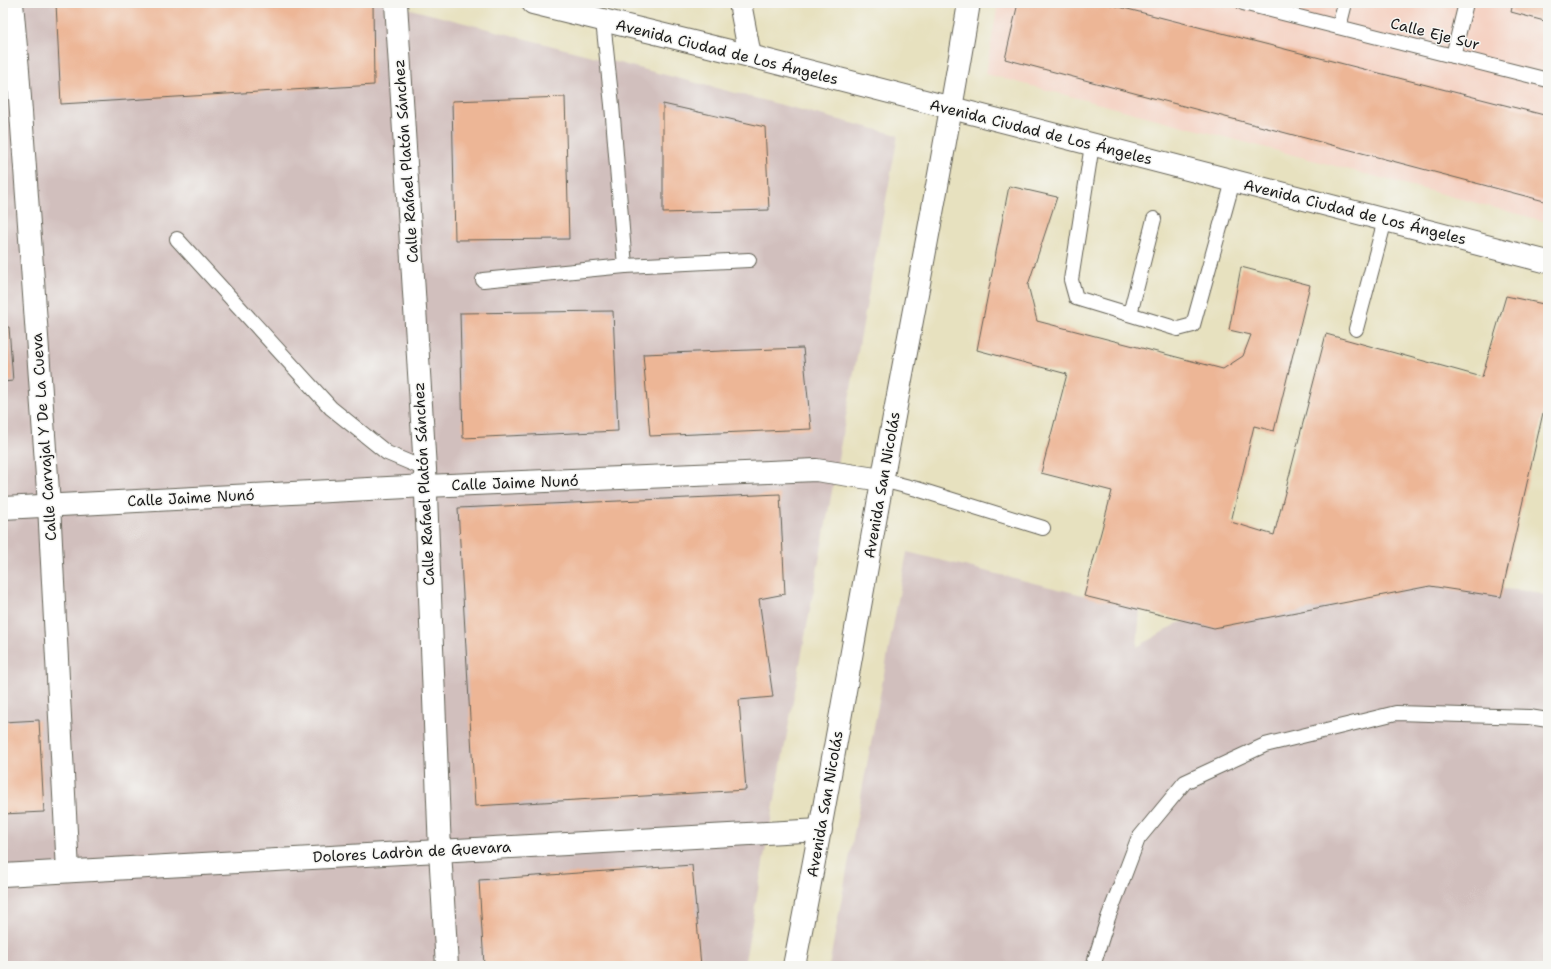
<svg xmlns="http://www.w3.org/2000/svg" width="1551" height="969" font-family="'Shantell Sans',sans-serif">
	<rect width="100%" height="100%" fill="#f6f6f2"/>
	<filter id="ink" filterUnits="userSpaceOnUse"><feTurbulence type="fractalNoise" baseFrequency=".025" numOctaves="2"/><feDisplacementMap in="SourceGraphic" scale="8" xChannelSelector="R" yChannelSelector="G"/><feConvolveMatrix kernelMatrix="1 2 1 2 8 2 1 2 1" color-interpolation-filters="sRGB"/></filter>
	<filter id="wash" filterUnits="userSpaceOnUse"><feTurbulence type="fractalNoise" baseFrequency=".012" numOctaves="4" result="noise"/><feDisplacementMap in="SourceGraphic" scale="16" xChannelSelector="R" yChannelSelector="G"/><feGaussianBlur stdDeviation="0.9" result="paint"/><feColorMatrix in="noise" values="0 0 0 0 0 0 0 0 0 0 0 0 0 0 0 0 0 1.4 0 .05"/><feComposite in="paint" operator="in"/></filter>
	<g filter="url(#wash)">
		<rect width="100%" height="100%" fill="#e7e1bf"/>
		<path fill="#f5d2c3" d="M998,3h550v219l-562,-148z"/>
		<g fill="#d1bfbd">
			<path d="M3,3h384l511,132 -154,831h-741z"/>
			<path d="M907,552l233,57 -3,38 41,-24 208,-43 144,11 18,5v370h-719z"/>
		</g>
		<g id="blocks">
			<g fill="#edb696">
				<path d="M56,3h317l1,82 -313,19z"/>
				<path d="M1018,3h86l444,113v86l-543,-143z"/>
				<path d="M1513,3h35v19l-37,-10z"/>
				<path d="M565,97l4,142 -114,1 -3,-139z"/>
				<path d="M663,104l102,23 4,83 -106,3z"/>
				<path d="M1009,186l48,11 -29,88 9,36 186,48 20,-13 8,-21 -22,-5 12,-63 69,18 -36,146 -20,-5 -23,96 43,13 52,-201 156,43 24,-81 42,9v86l-47,206 -71,-11 -216,42 -130,-32 28,-105 -71,-18 26,-99 -90,-24z"/>
				<path d="M613,311l5,120 -155,7 -3,-125z"/>
				<path d="M3,327h6l4,54 -10,1z"/>
				<path d="M803,348l8,81 -161,7 -7,-82z"/>
				<path d="M780,494l5,100 -26,5 14,98 -34,3 7,90 -271,16 -17,-298z"/>
				<path d="M39,720l5,92 -41,2v-92z"/>
				<path d="M692,865l9,101h-217l-5,-86z"/>
			</g>
		</g>
	</g>
	<g filter="url(#ink)">
		<use href="#blocks" fill-opacity="0" stroke="#636155" stroke-width="1"/>
		<g fill="none" stroke-linecap="round" stroke-linejoin="round">
			<g stroke="#636155" stroke-width="16">
				<g id="lane">
					<path d="M1243,3l305,77"/>
					<path d="M1339,27l6,-24"/>
					<path d="M1453,56l13,-53"/>
					<path d="M1092,145l-21,135 5,18 102,31 15,-4 40,-144"/>
					<path d="M177,239l154,169 56,45 38,16"/>
					<path d="M625,266l124,-6"/>
					<path d="M483,280l142,-14 -13,-161 -9,-84"/>
					<path d="M1130,314l24,-95"/>
					<path d="M1356,329l29,-109"/>
					<path d="M882,480l35,9 126,39"/>
					<path d="M1093,966l15,-48 30,-79 47,-57 80,-37 131,-32 133,4 19,3"/>
				</g>
			</g>
			<g stroke="#636155" stroke-width="24">
				<g id="street">
					<path d="M12,3l6,67 31,435 19,366"/>
					<path d="M396,3l29,466 15,382 7,115"/>
					<path d="M740,3l10,53"/>
					<path d="M3,508l423,-22 390,-16 66,10"/>
				</g>
			</g>
			<g stroke="#636155" stroke-width="24">
				<g id="secondary">
					<path d="M533,3l217,53 798,206"/>
					<path d="M3,875l818,-45"/>
					<path d="M794,966c32,-161 59,-322 88,-484 29,-160 61,-319 87,-479"/>
				</g>
			</g>
			<use href="#lane" stroke="#fff" stroke-width="14"/>
			<use href="#street" stroke="#fff" stroke-width="22"/>
			<use href="#secondary" stroke="#fff" stroke-width="22"/>
		</g>
	</g>
	<g text-anchor="middle" dominant-baseline="central" stroke-width="3" stroke-linejoin="round" paint-order="stroke">
		<g font-size="15" fill="#1c1c1c" stroke="#f6f6f2">
			<text transform="translate(1435 34) rotate(14)">Calle Eje Sur</text>
			<text transform="translate(727 52) rotate(14)">Avenida Ciudad de Los Ángeles</text>
			<text transform="translate(1041 132) rotate(14)">Avenida Ciudad de Los Ángeles</text>
			<text transform="translate(406 161) rotate(-94)">Calle Rafael Platón Sánchez</text>
			<text transform="translate(1355 212) rotate(14)">Avenida Ciudad de Los Ángeles</text>
			<text transform="translate(44 437) rotate(-94)">Calle Carvajal Y De La Cueva</text>
			<text transform="translate(515 483) rotate(-2)">Calle Jaime Nunó</text>
			<text transform="translate(424 484) rotate(-93)">Calle Rafael Platón Sánchez</text>
			<text transform="translate(882 485) rotate(-80)">Avenida San Nicolás</text>
			<text transform="translate(191 498) rotate(-3)">Calle Jaime Nunó</text>
			<text transform="translate(825 804) rotate(-80)">Avenida San Nicolás</text>
			<text transform="translate(412 852) rotate(-3)">Dolores Ladròn de Guevara</text>
		</g>
	</g>
	<rect width="1551" height="969" fill="none" stroke="#f6f6f2" stroke-width="16"/>
</svg>
